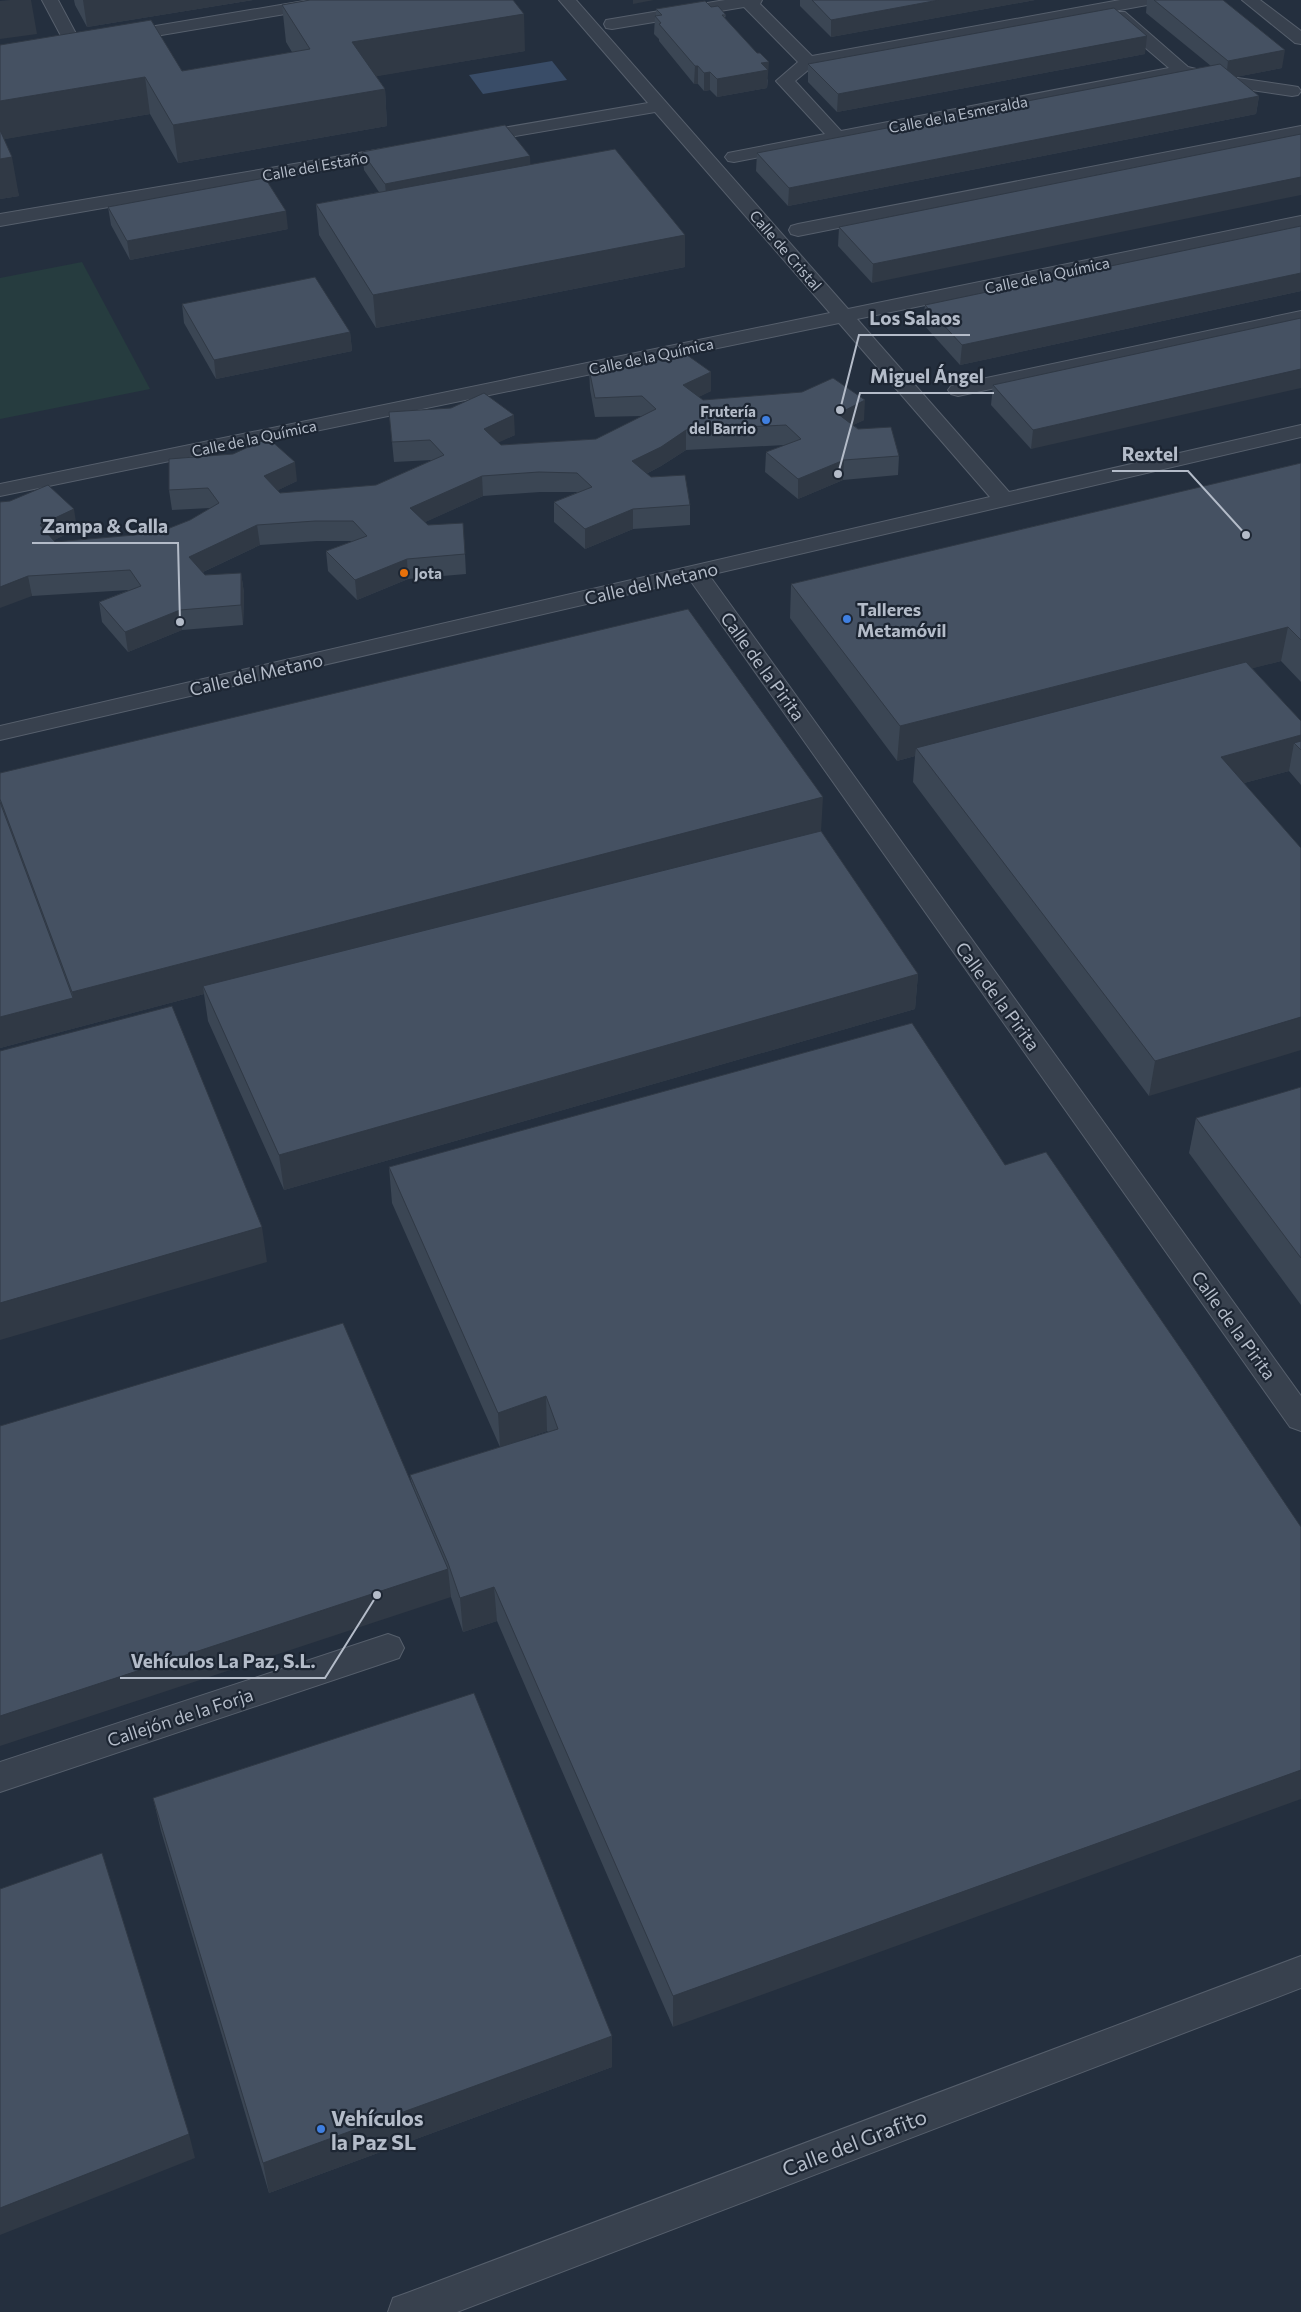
<svg xmlns="http://www.w3.org/2000/svg" width="1301" height="2312" font-family="Commissioner,sans-serif">
	<rect width="100%" height="100%" fill="#242f3e"/>
	<path fill="#263c3f" d="M82,262l68,127 -150,30v-141z"/>
	<path fill="#394c67" d="M552,61l15,19 -84,14 -14,-19z"/>
	<g fill="none" stroke-linecap="round" stroke-linejoin="round">
		<g stroke="#565f6c" stroke-width="2">
			<path id="lane" d="M388,1634l11,4 5,10 -5,10 -399,134v-30z"/>
		</g>
		<g stroke="#565f6c" stroke-width="2">
			<g id="street">
				<path d="M42,0h16l24,45 -2,4h-12z"/>
				<path d="M310,0h37l-2,3 -6,2 -219,37 -6,-1 -2,-4 2,-4 6,-1z"/>
				<path d="M559,0h17l272,309 453,-93v12l-444,91 152,173 292,-67v12l-592,138 592,821v35l-11,-4 -600,-847 -690,160v-14l990,-229 -151,-174 -839,173v-12l830,-171 -175,-201 -181,31 -6,-1 -3,-4 3,-4 6,-1 174,-30z"/>
				<path d="M725,0h37l-2,4 52,52 308,-56h35l-2,3 -6,2 -334,61 -18,15 46,50 328,-63 -56,-48 -2,-4 2,-4h12l63,55 36,9 68,10 6,1 3,4 -3,4 -6,1 -68,-10 -42,-10 -448,86 -6,-1 -3,-4 3,-4 97,-19 -49,-53 22,-19 -54,-55 -132,22 -6,-1 -2,-4 2,-4 6,-1z"/>
				<path d="M1242,0h18l41,31v13l-6,-1z"/>
				<path d="M1301,126v10l-503,100 -7,-2 -2,-4 2,-4 7,-2z"/>
				<path d="M400,146l6,1 3,4 -3,4 -406,71v-12z"/>
				<path d="M1301,311v12l-343,73 -7,-2 -3,-4 3,-4 7,-2z"/>
				<path d="M1301,1956v32l-844,324h-69l5,-14 14,-5z"/>
			</g>
		</g>
		<use href="#lane" fill="#38414e" fill-rule="evenodd"/>
		<use href="#street" fill="#38414e" fill-rule="evenodd"/>
	</g>
	<g fill="#3b4654">
		<path d="M74,0h179l-166,27 -12,-22z"/>
		<path d="M800,0h235l-204,37 -31,-31z"/>
		<path d="M1147,0h76l59,68 -47,9 24,19 -3,18 -468,92 -32,-35 1,-18 454,-87 -65,-53z"/>
		<path d="M282,5l243,46 -149,25 9,13 2,37 -209,37 -28,-49 -146,25 15,57 -19,3v-154l182,26 110,-19 -6,-10z"/>
		<path d="M711,7l15,8 -1,3 43,62 -1,8 -50,9 -7,-7 -6,1 -6,-7h-4l-35,-43v-2l-5,-5 1,-18h1v-7z"/>
		<path d="M1145,54l-308,58 -29,-30v-18z"/>
		<path d="M1301,134l-429,149 -34,-37 1,-19z"/>
		<path d="M362,152l168,12 155,103 -309,61 -57,-93 -3,-31 63,-12 -15,-22z"/>
		<path d="M108,207l180,22 -158,31 -19,-35z"/>
		<path d="M1301,226v65l-341,74 -37,-41 2,-19z"/>
		<path d="M182,304l168,28 2,19 -136,28 -32,-56z"/>
		<path d="M1301,318l-270,131 -40,-44 2,-20z"/>
		<path d="M589,369l122,3v19l-13,6 5,3 161,20 -11,5 46,31 -1,19 -55,5 -45,19 -33,-27 1,-20 19,-7 -99,5 -25,16 -15,8 44,31v20l-57,4 -48,20 -31,-27v-20l24,-10h-38l-57,4 -58,26 40,32 1,20 -58,5 -51,21 -29,-29 -2,-20 27,-10h-36l-57,4 -57,27 2,3 36,-2 3,20 -1,32 -61,5 -54,22 -26,-30 -3,-20 30,-12 -97,6 -32,-94 77,27 -23,11 1,2 102,-9 33,-13 20,-12 -38,2 -3,-20 128,-9 -19,9 2,3 96,-8 56,-25 -38,2 -5,-50 126,23 -17,7 3,3 95,-6 47,-23 -48,1 -5,-28z"/>
		<path d="M1301,463v219l-20,-21 -29,7 49,53v64l-12,-14 -45,12 -95,313 -236,-314 2,-26 -18,5 -107,-143 1,-34z"/>
		<path d="M0,773l821,59 97,142 -3,35 -631,181 -76,-169 -4,-27 -204,54z"/>
		<path d="M912,1023l-239,1004 -176,-406 -34,11 -52,-151 -1,-6 138,-43 -1,-1 -47,16 -108,-244 -3,-36z"/>
		<path d="M1301,1087v218l-112,-152 7,-35z"/>
		<path d="M153,1798l459,238v31l-343,126 -108,-362z"/>
	</g>
	<g fill="#303945">
		<path d="M10,0h21l6,34 -37,5v-38z"/>
		<path d="M83,0h170l-166,27z"/>
		<path d="M633,0h21l-21,4z"/>
		<path d="M939,0h96l-204,37v-17z"/>
		<path d="M524,14l1,37 -170,29 -3,-38z"/>
		<path d="M1147,36l-2,18 -308,58 1,-18z"/>
		<path d="M1285,50l-3,18 -56,11 2,-18z"/>
		<path d="M769,62l-2,26 -50,9v-18l44,-16z"/>
		<path d="M695,66h3v18h-4z"/>
		<path d="M710,72v18l-6,1v-18z"/>
		<path d="M145,77l5,37 -150,26v-39z"/>
		<path d="M385,89l2,37 -209,37 -5,-38z"/>
		<path d="M1259,96l-3,18 -468,92 1,-18z"/>
		<path d="M530,156l1,19 -144,27 -2,-18z"/>
		<path d="M12,157l7,39 -19,3v-40z"/>
		<path d="M1301,177v18l-429,88 1,-19z"/>
		<path d="M286,211l2,18 -158,31 -3,-19z"/>
		<path d="M685,235v32l-309,61 -3,-33z"/>
		<path d="M1301,273v18l-341,74 2,-20z"/>
		<path d="M350,332l2,19 -136,28 -2,-19z"/>
		<path d="M1301,369v19l-270,61 2,-19z"/>
		<path d="M711,372v19l-28,14v-20z"/>
		<path d="M865,400l-1,20 -27,13 1,-19z"/>
		<path d="M514,415l1,20 -30,14 -1,-20z"/>
		<path d="M686,430v20l-25,16 -29,15v-20z"/>
		<path d="M844,460l-1,20 -45,19v-20z"/>
		<path d="M295,462l2,19 -31,15 -2,-20z"/>
		<path d="M482,476l1,20 -71,32 -2,-20z"/>
		<path d="M74,509l3,20 -33,16 -4,-20z"/>
		<path d="M633,509v20l-48,20v-20z"/>
		<path d="M257,525l3,20 -68,32 -3,-20z"/>
		<path d="M407,559l1,20 -51,21 -2,-20z"/>
		<path d="M241,573l3,20 -1,32 -2,-20z"/>
		<path d="M28,576l4,20 -32,12v-21z"/>
		<path d="M180,610l2,20 -54,22 -3,-20z"/>
		<path d="M1288,627l-7,34 -359,94 -6,-7 -1,8 -18,5 3,-35z"/>
		<path d="M1301,735v15l-7,-7 -5,28 -75,20 7,-34z"/>
		<path d="M823,797l-2,35 -618,154 1,8 -204,54v-31l73,-19 -1,-6z"/>
		<path d="M918,974l-3,35 -631,181 -5,-35z"/>
		<path d="M1301,1017v33l-152,46 6,-35z"/>
		<path d="M262,1227l5,35 -267,78v-37z"/>
		<path d="M546,1396l1,35 -47,16 -2,-34z"/>
		<path d="M448,1569l3,28 -451,149v-30z"/>
		<path d="M494,1587l3,34 -34,11 -3,-34z"/>
		<path d="M1301,1770v29l-628,228v-31z"/>
		<path d="M612,2036v31l-343,126 -6,-30z"/>
		<path d="M189,2134l6,24 -195,77v-27z"/>
	</g>
	<g fill="#455162" stroke="#303945">
		<path d="M310,0h203l11,14 -172,28 33,47 -212,36 -28,-48 -145,24v-56l151,-25 31,51 128,-22 -28,-44z"/>
		<path d="M812,0h127l-108,20z"/>
		<path d="M1154,0h69l62,50 -57,11z"/>
		<path d="M705,1l6,6 7,-1 8,9h-4l35,38h3l9,9 -8,1 7,7 -51,9 -7,-7 -6,1 -6,-7h-3l-36,-42 2,-1 -6,-7 7,-1 -6,-6z"/>
		<path d="M1114,8l33,28 -309,58 -30,-30z"/>
		<path d="M1220,64l39,32 -470,92 -32,-35z"/>
		<path d="M505,125l25,31 -145,28 -23,-32z"/>
		<path d="M0,130l12,27 -12,2z"/>
		<path d="M1301,134v43l-428,87 -34,-37z"/>
		<path d="M615,149l70,86 -312,60 -57,-91z"/>
		<path d="M265,178l21,33 -159,30 -19,-34z"/>
		<path d="M1301,226v47l-339,72 -37,-40z"/>
		<path d="M315,277l35,55 -136,28 -32,-56z"/>
		<path d="M1301,318v51l-268,61 -40,-45z"/>
		<path d="M680,350l31,22 -28,13 20,15 99,-8 31,-14 32,22 -27,14 20,15 33,-2 8,29 -55,4 -46,19 -32,-27 35,-13 -15,-14 -100,5 -25,17 -29,14 19,16 34,-2 5,30 -57,4 -48,20 -31,-27 38,-15 -15,-14 -38,-1 -57,4 -72,32 18,17 35,-2 2,31 -58,5 -52,21 -29,-29 41,-15 -14,-15h-38l-58,4 -68,32 16,18 36,-2v32l-61,5 -55,22 -26,-30 42,-16 -11,-16 -102,6 -28,11v-85l10,-1 38,-16 26,24 -34,16 15,17 102,-9 33,-13 29,-17 -11,-15 -39,2v-31l64,-5 35,-16 27,24 -31,14 16,17 96,-8 68,-30 -14,-15 -38,2 -3,-30 62,-4 33,-15 30,22 -30,14 17,16 95,-6 60,-30 -14,-13 -47,2 -6,-29 60,-5z"/>
		<path d="M1301,463v177l-13,-13 -388,99 -109,-142z"/>
		<path d="M688,609l135,188 -751,195 -72,-193v-26z"/>
		<path d="M1246,662l55,59v14l-80,22 80,91v169l-146,44 -239,-313z"/>
		<path d="M1301,741v9l-7,-7z"/>
		<path d="M0,802l73,196 -73,19z"/>
		<path d="M821,831l97,143 -639,181 -76,-169z"/>
		<path d="M172,1006l90,221 -262,76v-252z"/>
		<path d="M912,1023l93,142 41,-13 144,210 111,165v243l-628,226 -179,-409 -34,11 -12,-35 -38,-88 148,-46 -12,-33 -48,17 -109,-246z"/>
		<path d="M1301,1087v171l-105,-140z"/>
		<path d="M343,1323l105,246 -448,147v-290z"/>
		<path d="M474,1693l138,343 -349,127 -110,-365z"/>
		<path d="M102,1853l87,281 -189,74v-319z"/>
	</g>
	<g fill="#3f7fe0" stroke="#1d2633" stroke-width="2">
		<circle cx="766" cy="420" r="5"/>
		<circle cx="847" cy="619" r="5"/>
		<circle cx="321" cy="2129" r="5"/>
	</g>
	<circle fill="#e8710a" stroke="#1d2633" stroke-width="2" cx="404" cy="573" r="5"/>
	<g text-anchor="middle" dominant-baseline="central" stroke-width="4.5" stroke-linejoin="round" paint-order="stroke">
		<g font-size="15" fill="#b4bcc9" stroke="#1d2633">
			<text transform="translate(958 114) rotate(-11)">Calle de la Esmeralda</text>
			<text transform="translate(315 166) rotate(-10)">Calle del Estaño</text>
			<text transform="translate(786 250) rotate(49)">Calle de Cristal</text>
			<text transform="translate(1047 275) rotate(-12)">Calle de la Química</text>
			<text transform="translate(651 356) rotate(-12)">Calle de la Química</text>
			<text transform="translate(254 438) rotate(-12)">Calle de la Química</text>
		</g>
		<g font-size="15" font-weight="bold" fill="#b4bcc9" stroke="#1d2633" text-anchor="end">
			<text x="756" y="411">Frutería<tspan x="756" dy="17">del Barrio</tspan></text>
			<text x="414" y="573" text-anchor="start">Jota</text>
		</g>
		<g font-size="18" fill="#b4bcc9" stroke="#1d2633">
			<text transform="translate(651 583) rotate(-13)">Calle del Metano</text>
			<text transform="translate(763 666) rotate(54)">Calle de la Pirita</text>
			<text transform="translate(256 674) rotate(-13)">Calle del Metano</text>
			<text transform="translate(998 996) rotate(54)">Calle de la Pirita</text>
			<text transform="translate(1234 1325) rotate(54)">Calle de la Pirita</text>
			<text transform="translate(180 1717) rotate(-18)">Callejón de la Forja</text>
		</g>
		<g font-size="18" font-weight="bold" fill="#b4bcc9" stroke="#1d2633" text-anchor="start">
			<text x="857" y="609">Talleres<tspan x="857" dy="21">Metamóvil</tspan></text>
		</g>
		<g font-size="21" font-weight="bold" fill="#b4bcc9" stroke="#1d2633" text-anchor="start">
			<text x="331" y="2117">Vehículos<tspan x="331" dy="24">la Paz SL</tspan></text>
		</g>
		<g font-size="21" fill="#b4bcc9" stroke="#1d2633">
			<text transform="translate(854 2142) rotate(-21)">Calle del Grafito</text>
		</g>
	</g>
	<path fill="none" stroke="#b4bcc9" stroke-width="2" d="M840 410L859 335H970M838 474L860 393H994M1246 535L1188 471H1112M180 622L178 543H32M377 1595L325 1678H120"/>
	<g fill="#b4bcc9" stroke="#1d2633" stroke-width="2">
		<circle cx="840" cy="410" r="5"/>
		<circle cx="838" cy="474" r="5"/>
		<circle cx="1246" cy="535" r="5"/>
		<circle cx="180" cy="622" r="5"/>
		<circle cx="377" cy="1595" r="5"/>
	</g>
	<g font-size="19" text-anchor="middle" font-weight="bold" fill="#b4bcc9" stroke="#1d2633" stroke-width="4.5" stroke-linejoin="round" paint-order="stroke">
		<text x="915" y="325">Los Salaos</text>
		<text x="927" y="383">Miguel Ángel</text>
		<text x="1150" y="461">Rextel</text>
		<text x="105" y="533">Zampa &amp; Calla</text>
		<text x="223" y="1668">Vehículos La Paz, S.L.</text>
	</g>
</svg>
